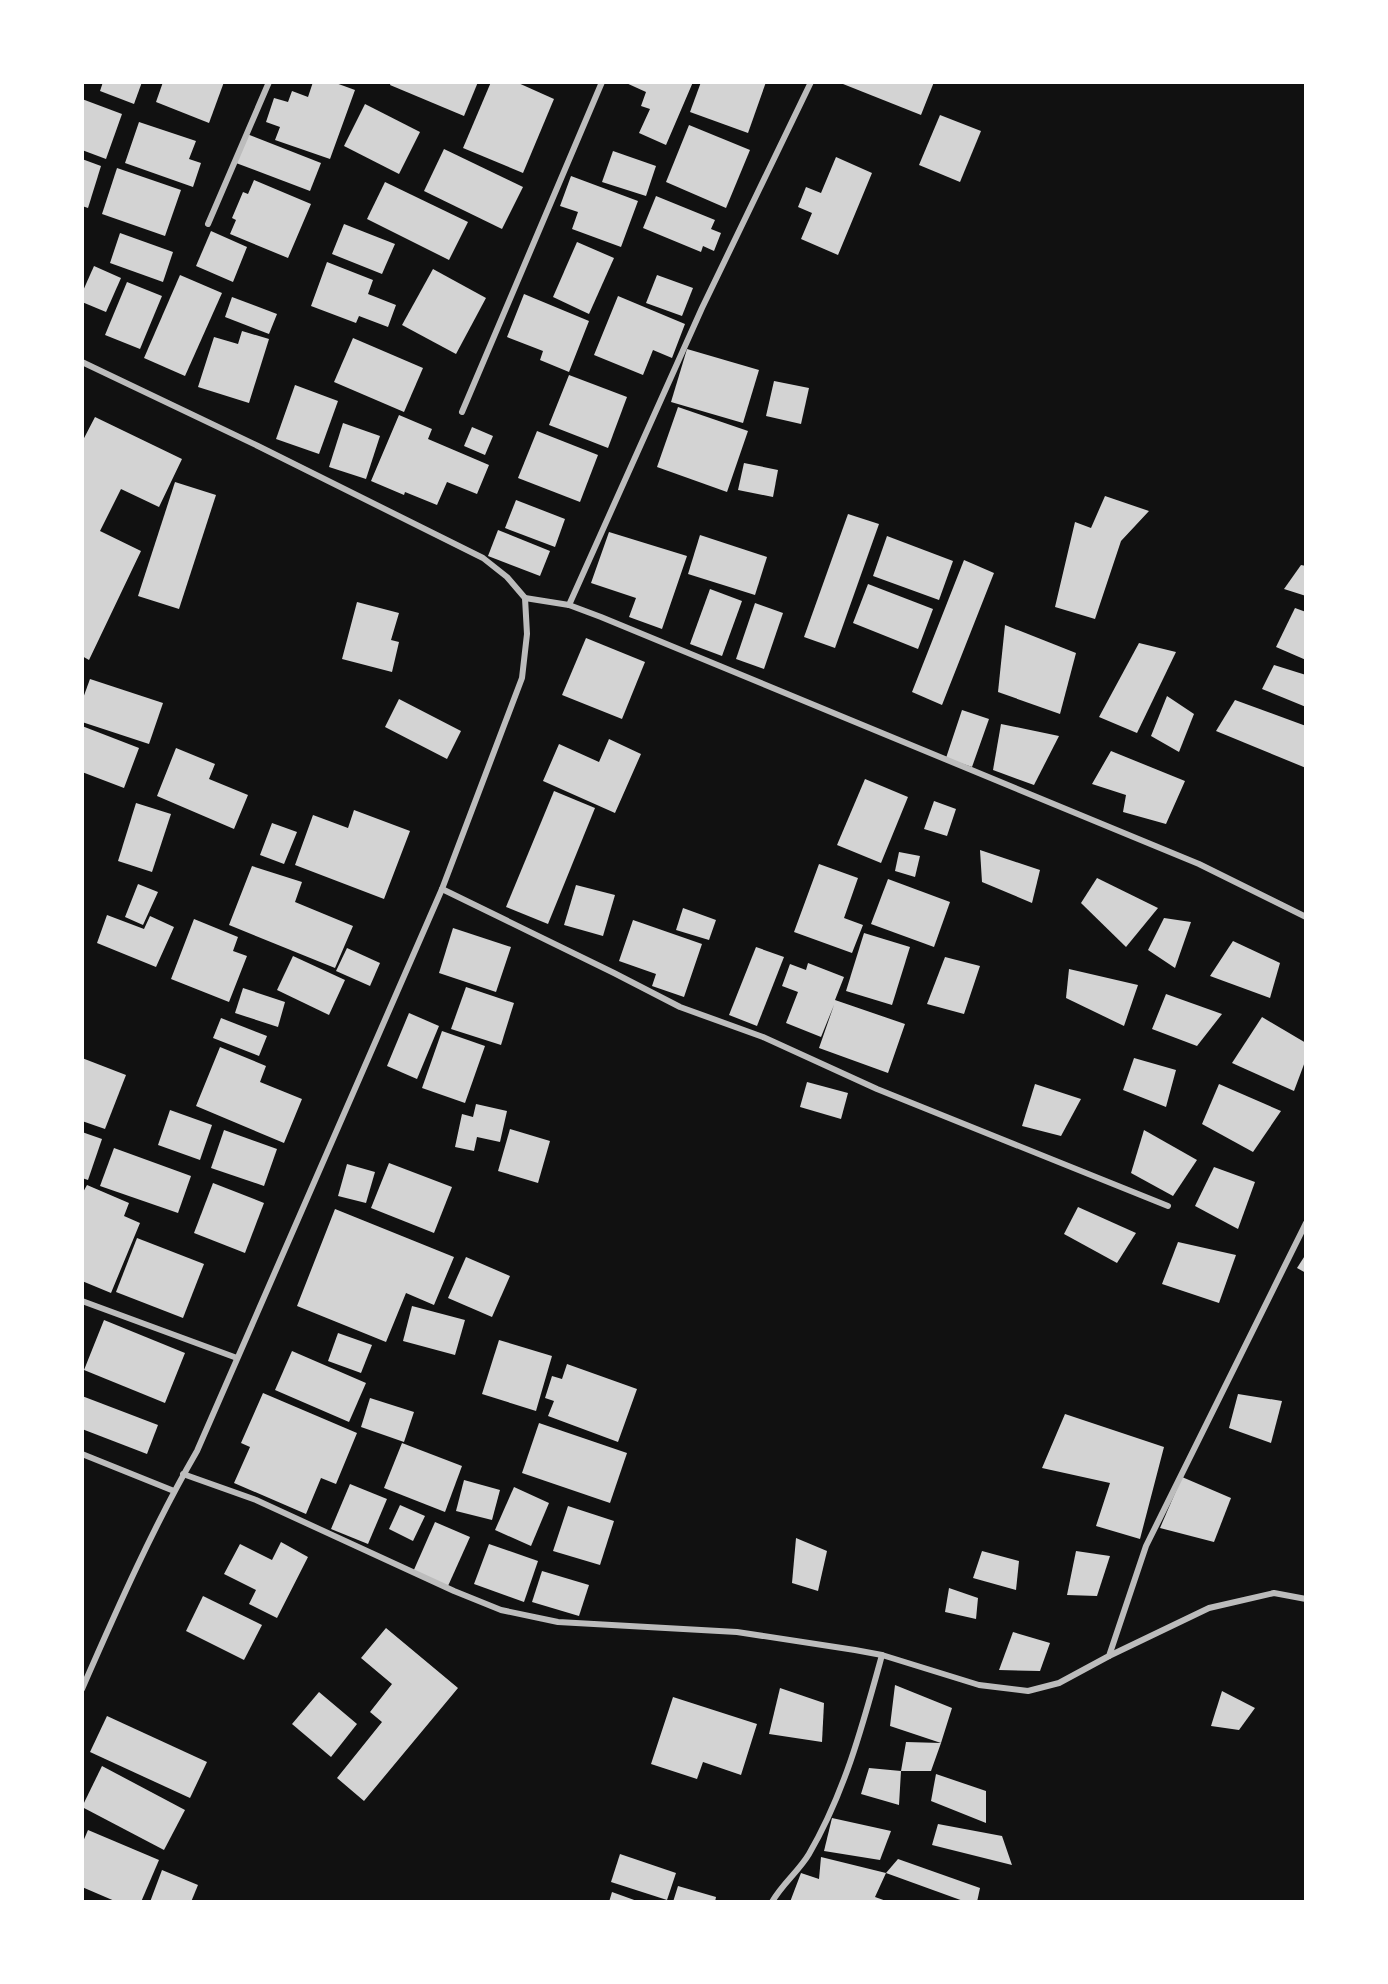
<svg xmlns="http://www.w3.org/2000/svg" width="1388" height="1984" font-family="'Archivo Narrow',sans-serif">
	<rect width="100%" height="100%" fill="#111"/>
	<g fill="#d3d3d3">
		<path d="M103,82h39l-8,22 -34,-13z"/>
		<path d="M163,82h61l-15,41 -53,-21z"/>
		<path d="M313,82h20l22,8 -25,69 -55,-19 5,-13 -14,-5 8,-24 14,4 4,-11 16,6z"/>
		<path d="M391,82h87l-14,34 -74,-31z"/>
		<path d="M491,82h25l38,17 -31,74 -60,-25z"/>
		<path d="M624,82h69l-27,63 -27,-12 11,-24 -9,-3 5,-14z"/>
		<path d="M701,82h65l-18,51 -58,-21z"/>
		<path d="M838,82h96l-13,33z"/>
		<path d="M82,99l40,15 -16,45 -24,-9z"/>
		<path d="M365,104l55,28 -21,42 -55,-28z"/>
		<path d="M940,115l41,16 -21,51 -41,-17z"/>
		<path d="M139,122l57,19 -7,18 12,4 -8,24 -68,-24z"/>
		<path d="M689,125l61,25 -24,58 -60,-26z"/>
		<path d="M247,134l74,29 -11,28 -74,-28z"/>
		<path d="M444,149l79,38 -21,42 -78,-38z"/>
		<path d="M613,151l43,15 -10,30 -44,-14z"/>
		<path d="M836,157l36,16 -34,82 -37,-16 11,-26 -14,-6 8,-20 15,6z"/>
		<path d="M82,159l19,7 -13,42 -6,-2z"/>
		<path d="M117,168l64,22 -16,46 -63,-22z"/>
		<path d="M571,176l67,25 -17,46 -49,-18 6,-17 -18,-6z"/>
		<path d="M254,180l57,24 -23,54 -58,-24 6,-14 -4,-2 11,-26 5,2z"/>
		<path d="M385,182l83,40 -19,38 -82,-41z"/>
		<path d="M656,196l59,24 -4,9 10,4 -7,18 -11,-5 -2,6 -58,-24z"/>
		<path d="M344,224l51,20 -13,30 -50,-20z"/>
		<path d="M211,231l36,16 -14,35 -37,-16z"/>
		<path d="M120,233l53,19 -10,30 -53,-19z"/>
		<path d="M577,242l37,16 -25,56 -36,-17z"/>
		<path d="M327,262l46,18 -5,14 28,11 -8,22 -29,-11 -3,7 -45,-17z"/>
		<path d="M94,266l27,12 -15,34 -24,-10v-9z"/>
		<path d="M433,269l53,29 -30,56 -54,-29z"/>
		<path d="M180,275l42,18 -37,83 -41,-18z"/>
		<path d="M657,275l36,13 -11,28 -36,-13z"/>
		<path d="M127,282l35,14 -22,53 -35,-14z"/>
		<path d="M524,294l65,27 -20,51 -29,-12 3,-9 -36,-14z"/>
		<path d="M618,296l67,28 -13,34 -19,-8 -10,25 -49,-20z"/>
		<path d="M232,297l45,17 -8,20 -44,-17z"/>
		<path d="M242,331l27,8 -20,64 -51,-16 16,-50 24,7z"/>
		<path d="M353,338l70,30 -19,44 -70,-30z"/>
		<path d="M687,349l72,21 -16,53 -72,-21z"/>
		<path d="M569,375l58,22 -19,51 -59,-23z"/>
		<path d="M774,381l35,7 -8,36 -35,-8z"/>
		<path d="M295,385l43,16 -19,53 -43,-15z"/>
		<path d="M678,407l70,24 -21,61 -70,-25z"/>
		<path d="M399,415l33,14 -4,10 61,26 -12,29 -30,-12 -10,23 -32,-13 -1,3 -33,-14z"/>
		<path d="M95,417l87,42 -23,48 -38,-18 -21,42 41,20 -52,109 -7,-4v-214z"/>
		<path d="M343,423l37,13 -14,43 -37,-12z"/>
		<path d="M472,427l21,9 -8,19 -21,-9z"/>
		<path d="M537,431l61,24 -18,47 -62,-24z"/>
		<path d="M744,463l34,7 -5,27 -35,-7z"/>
		<path d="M175,482l41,13 -37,114 -41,-13z"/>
		<path d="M1105,496l44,15 -28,30 -26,78 -40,-12 20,-85 16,6z"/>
		<path d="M516,500l49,19 -10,28 -50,-19z"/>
		<path d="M848,514l31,10 -44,124 -31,-11z"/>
		<path d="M498,530l52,21 -10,25 -52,-20z"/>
		<path d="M609,532l78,24 -25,73 -33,-12 7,-19 -45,-15z"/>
		<path d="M700,535l67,22 -12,38 -67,-21z"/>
		<path d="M887,536l66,25 -14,39 -66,-24z"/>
		<path d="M964,560l30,13 -52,132 -30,-13z"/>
		<path d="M1301,565l5,1v30l-22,-7z"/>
		<path d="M868,584l65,25 -15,40 -65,-26z"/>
		<path d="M710,589l32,12 -20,55 -32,-12z"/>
		<path d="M357,602l42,11 -8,27 8,2 -7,30 -50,-13z"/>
		<path d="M755,603l28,10 -19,56 -28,-10z"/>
		<path d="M1295,608l11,4v48l-30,-13z"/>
		<path d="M1005,625l71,28 -16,61 -62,-22z"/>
		<path d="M586,638l59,24 -23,57 -60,-24z"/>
		<path d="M1139,643l37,9 -39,81 -38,-16z"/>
		<path d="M1274,665l32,10v32l-44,-18z"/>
		<path d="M90,679l73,24 -14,41 -67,-22v-21z"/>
		<path d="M1167,696l27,18 -15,38 -28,-16z"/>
		<path d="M399,699l62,32 -14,28 -62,-32z"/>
		<path d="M1235,700l71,26v42l-90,-37z"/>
		<path d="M962,710l27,9 -17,48 -26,-9z"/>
		<path d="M1001,724l58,12 -25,49 -41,-15z"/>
		<path d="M82,726l57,22 -15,40 -42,-16z"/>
		<path d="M609,739l32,15 -26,59 -72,-32 16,-37 40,18z"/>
		<path d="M176,748l39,16 -6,15 39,16 -14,34 -77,-33z"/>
		<path d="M1111,751l74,30 -19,43 -43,-12 3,-17 -34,-11z"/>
		<path d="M865,779l43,18 -27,66 -44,-18z"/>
		<path d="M554,791l41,17 -47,116 -42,-17z"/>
		<path d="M934,801l22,8 -9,27 -23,-7z"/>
		<path d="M136,803l35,11 -19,58 -34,-11z"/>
		<path d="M354,810l56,21 -26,68 -89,-34 18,-50 35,13z"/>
		<path d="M272,823l25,9 -13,32 -24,-9z"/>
		<path d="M980,850l60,20 -8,33 -50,-21z"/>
		<path d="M899,852l21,4 -5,21 -20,-6z"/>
		<path d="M819,864l39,14 -14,40 19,7 -11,28 -58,-21z"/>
		<path d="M252,866l50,16 -7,20 58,24 -18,42 -106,-43z"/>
		<path d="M1097,878l61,30 -32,39 -45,-44z"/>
		<path d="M888,879l62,23 -16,45 -63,-23z"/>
		<path d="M138,884l20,8 -15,33 -18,-8z"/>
		<path d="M576,885l39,10 -12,41 -39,-11z"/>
		<path d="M683,908l33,12 -7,20 -33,-10z"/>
		<path d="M107,915l37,14 6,-13 24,11 -18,40 -59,-24z"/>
		<path d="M1164,918l27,4 -16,46 -27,-18z"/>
		<path d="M194,919l44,18 -5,14 14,5 -18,46 -58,-23z"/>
		<path d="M633,920l69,24 -18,53 -32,-11 4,-12 -37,-13z"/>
		<path d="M453,928l58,19 -15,45 -57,-19z"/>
		<path d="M864,933l46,14 -18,58 -46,-14z"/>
		<path d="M1233,941l47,22 -10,35 -60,-22z"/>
		<path d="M756,947l28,10 -27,69 -28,-11z"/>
		<path d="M347,948l33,15 -10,23 -34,-15z"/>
		<path d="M293,956l52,24 -16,35 -52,-25z"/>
		<path d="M945,957l35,9 -16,48 -37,-10z"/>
		<path d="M808,963l36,14 -9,23 70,24 -17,49 -69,-25 15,-43 -13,32 -35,-14 12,-31 -16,-6 8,-22 16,6z"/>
		<path d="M1069,969l69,16 -14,41 -58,-28z"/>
		<path d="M466,987l48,16 -13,42 -50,-16z"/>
		<path d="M243,988l42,14 -7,25 -43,-14z"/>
		<path d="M1166,994l56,20 -25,32 -45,-17z"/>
		<path d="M409,1013l30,13 -22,53 -30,-13z"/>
		<path d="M1262,1017l44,26v16l-12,32 -62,-28z"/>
		<path d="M221,1018l46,18 -8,20 -46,-18z"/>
		<path d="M442,1031l43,15 -20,57 -43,-15z"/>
		<path d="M220,1047l46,19 -6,16 42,17 -18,44 -88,-37z"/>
		<path d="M82,1058l44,17 -21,54 -23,-8z"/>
		<path d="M1134,1058l42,12 -10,37 -43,-17z"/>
		<path d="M807,1082l41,11 -7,26 -41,-12z"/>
		<path d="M1035,1084l46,15 -20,37 -39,-10z"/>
		<path d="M1219,1084l62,27 -28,41 -51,-28z"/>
		<path d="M476,1104l31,7 -7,31 -23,-5 -3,14 -19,-4 7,-33 11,3z"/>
		<path d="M170,1110l42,15 -12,35 -42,-15z"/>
		<path d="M510,1129l40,12 -12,42 -40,-12z"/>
		<path d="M224,1130l53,19 -13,37 -53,-18z"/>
		<path d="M1144,1130l53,30 -24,36 -42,-23z"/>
		<path d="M82,1132l20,7 -14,41 -6,-2z"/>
		<path d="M114,1148l77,28 -13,37 -78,-27z"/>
		<path d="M389,1163l63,24 -18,46 -63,-25z"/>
		<path d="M347,1164l28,8 -9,31 -28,-7z"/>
		<path d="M1214,1167l41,15 -17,47 -43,-23z"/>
		<path d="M213,1183l51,20 -19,50 -51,-20z"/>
		<path d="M87,1185l42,18 -5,13 16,7 -29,70 -29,-12v-87z"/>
		<path d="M1078,1207l58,26 -19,30 -53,-29z"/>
		<path d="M335,1209l119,48 -20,48 -28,-12 -20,49 -89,-36z"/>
		<path d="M137,1238l67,26 -21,54 -67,-26z"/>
		<path d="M1178,1242l58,13 -17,48 -57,-19z"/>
		<path d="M1306,1254v19l-9,-5z"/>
		<path d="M466,1257l44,19 -18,41 -44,-19z"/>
		<path d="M412,1306l53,14 -10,35 -52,-14z"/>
		<path d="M104,1320l81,33 -20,50 -81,-33z"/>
		<path d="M338,1333l34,12 -11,28 -33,-12z"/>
		<path d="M499,1340l53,16 -16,55 -54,-17z"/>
		<path d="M292,1351l74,32 -17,39 -74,-32z"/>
		<path d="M567,1364l70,25 -19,53 -70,-26 6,-15 -9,-3 7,-22 10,3z"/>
		<path d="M263,1393l94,40 -21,51 -15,-6 -15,36 -72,-31 16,-36 -9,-4z"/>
		<path d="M1238,1394l44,7 -11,42 -42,-15z"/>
		<path d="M82,1396l76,29 -11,29 -65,-25z"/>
		<path d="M370,1398l44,14 -10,30 -43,-15z"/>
		<path d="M1065,1414l99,33 -24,92 -44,-13 14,-43 -68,-15z"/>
		<path d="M539,1423l88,30 -17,50 -88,-30z"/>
		<path d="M402,1443l60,23 -17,46 -61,-24z"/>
		<path d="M1182,1477l49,21 -17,44 -54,-14z"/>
		<path d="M464,1480l36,10 -8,30 -36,-9z"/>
		<path d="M350,1484l37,15 -19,45 -37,-15z"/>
		<path d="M514,1487l35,16 -18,43 -36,-16z"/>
		<path d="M400,1505l25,11 -12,25 -24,-12z"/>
		<path d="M568,1506l46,15 -14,44 -47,-14z"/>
		<path d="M435,1522l35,15 -22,49 -35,-14z"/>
		<path d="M796,1538l31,13 -9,40 -26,-8z"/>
		<path d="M281,1542l27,15 -31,61 -28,-14 7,-14 -32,-16 16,-30 32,16z"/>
		<path d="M489,1544l49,17 -14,41 -50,-18z"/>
		<path d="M982,1551l37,10 -3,29 -43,-12z"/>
		<path d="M1076,1551l34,5 -13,40 -30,-1z"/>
		<path d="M542,1571l47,14 -10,31 -47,-14z"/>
		<path d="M949,1588l29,10 -2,21 -31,-7z"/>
		<path d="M203,1596l59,29 -18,35 -58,-29z"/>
		<path d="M386,1628l72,60 -94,113 -27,-23 45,-56 -12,-10 22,-28 -31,-26z"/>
		<path d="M1013,1632l37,11 -10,28 -41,-1z"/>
		<path d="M895,1685l57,23 -11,35 -10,28h-30l-2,34 -38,-11 8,-26 32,3 5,-29 35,1 -51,-17z"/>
		<path d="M780,1688l44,15 -2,39 -53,-8z"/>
		<path d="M1222,1691l33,17 -16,22 -28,-4z"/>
		<path d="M319,1692l38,32 -26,33 -39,-33z"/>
		<path d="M673,1697l84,27 -16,51 -38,-13 -6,17 -46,-15z"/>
		<path d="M107,1716l100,46 -17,36 -100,-46z"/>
		<path d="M102,1766l83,44 -21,40 -82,-43z"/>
		<path d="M936,1774l50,17v32l-55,-22z"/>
		<path d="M832,1818l59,13 -11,29 -56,-9z"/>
		<path d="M938,1824l64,12 10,29 -80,-20z"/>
		<path d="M88,1830l71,30 -18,42h-24l-35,-15v-43z"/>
		<path d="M620,1854l56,19 -9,27 -56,-18z"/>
		<path d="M821,1857l65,16 -11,24 14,5h-99l11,-29 18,6z"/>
		<path d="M898,1859l82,29 -3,14h-11l-80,-29z"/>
		<path d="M162,1870l36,15 -7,17h-41z"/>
		<path d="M678,1886l38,11 -1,5h-42z"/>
		<path d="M612,1892l25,9v1h-28z"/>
	</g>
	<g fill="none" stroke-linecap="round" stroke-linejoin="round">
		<g stroke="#bcbcbc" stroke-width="6">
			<path d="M208,224l61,-142"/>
			<path d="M82,362l176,84 225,112 24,19 18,21 2,36 -5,44 -80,211 -245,562c-44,76 -80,158 -115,238"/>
			<path d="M462,412l140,-330"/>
			<path d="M525,598l44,7 32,12 598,247 107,53"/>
			<path d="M569,605l133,-297 109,-226"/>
			<path d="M442,889l172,84 66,34 83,30 114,52 291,117"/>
			<path d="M82,1301l155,57"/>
			<path d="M82,1454l92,37"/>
			<path d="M183,1474l73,26 198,91 47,19 57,12 179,10 118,18 27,5 97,30 49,6 31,-8 50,-27 37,-110 160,-323"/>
			<path d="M1109,1656l100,-48 65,-15 32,6"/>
			<path d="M772,1902c10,-18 27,-31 37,-48 36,-62 54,-130 73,-199"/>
		</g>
	</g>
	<rect width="1388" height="1984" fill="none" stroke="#ffffff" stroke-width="168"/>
</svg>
